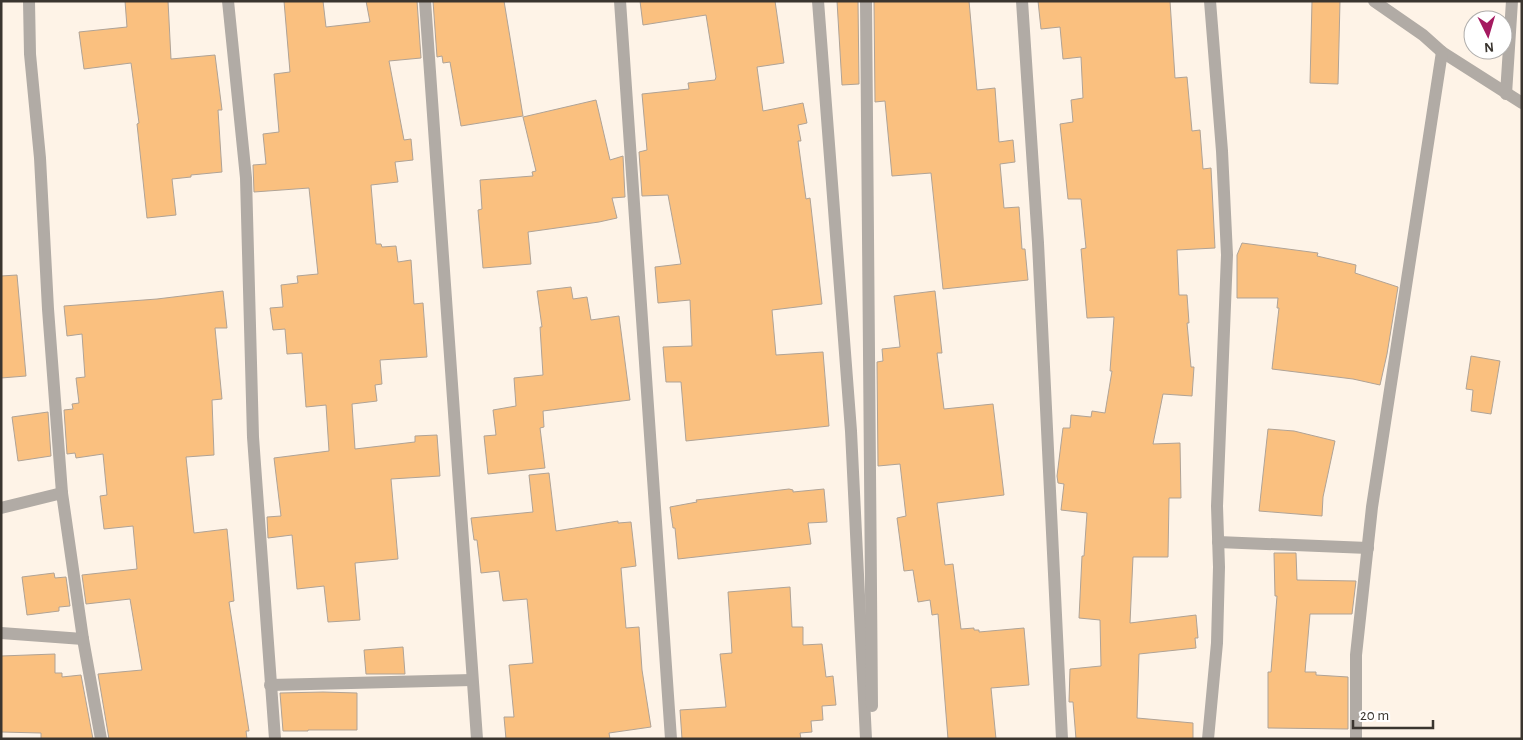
<svg xmlns="http://www.w3.org/2000/svg" width="1523" height="740" font-family="'Alegreya Sans',sans-serif">
	<rect width="100%" height="100%" fill="#fef3e7"/>
	<g fill="#fac07f" stroke="#b0a396">
		<path d="M125,1h43l3,58 44,-4 7,55h-4l4,62 -31,3v2l-19,2 4,36 -29,3 -10,-94 2,-1 -8,-60 -47,6 -5,-37 48,-5z"/>
		<path d="M284,1h39l3,26 44,-5 -4,-21h51l4,57 -32,3 15,79 7,-1 2,21 -18,2 3,20 -27,3 5,59h5l1,3 14,-1 2,16 13,-2 3,44 9,-1 4,54 -47,3 2,24 -7,1 2,16 -25,3 3,45 60,-7v-6l22,-1 3,41 -49,3 7,80 -43,4 5,57 -32,2 -4,-36 -27,3 -5,-54 -24,3 -1,-21 14,-1 -7,-58 55,-7 -3,-46 -20,2 -4,-54 -15,1 -2,-25 -12,1 -3,-22 13,-1 -2,-22 17,-2 -1,-7 21,-2 -9,-86 -55,4 -1,-27 13,-1 -3,-30 16,-2 -5,-58 16,-2z"/>
		<path d="M433,1h71l19,115 -62,10 -11,-64 -7,1 -1,-7 -5,1z"/>
		<path d="M640,1h135l9,62 -27,4 6,44 40,-8 4,20 -9,2 3,16h-3l8,58 4,-1 12,106 -50,6 4,45 47,-3 6,74 -143,15 -5,-59h-15l-3,-35 29,-1 -2,-46 -32,3 -3,-36 26,-3 -13,-69 -26,1 -3,-44 8,-2 -5,-56 47,-5 -1,-6 27,-3 1,-3 -10,-62 -63,10z"/>
		<path d="M837,1h21l1,83 -17,1z"/>
		<path d="M874,1h95l8,89 18,-2 4,54 14,-2 2,22 -15,2 4,44 15,-1 3,42h3l3,31 -85,9 -12,-116 -39,3 -7,-75 -10,1z"/>
		<path d="M1038,1h132l5,77 12,-1 5,54 8,-1 3,39 8,-1 4,80 -38,2 2,45h8l2,28h-2l4,44h3l-2,29 -29,-2 -10,50 27,-1 1,55h-12l-1,59h-35l-3,66 66,-8 2,23h-3l1,10 -57,6 -2,64 56,5v16h-117l-3,-37h-4l1,-33 31,-3 -1,-46 -21,-2 3,-62h2l3,-43 -26,-3 3,-26 -6,-1 -1,-7 6,-48h7l1,-13 20,2 1,-6 13,2 7,-42h-2l4,-54 -27,1 -6,-69 5,-1 -5,-49h-13l-8,-75 13,-2 -2,-22 12,-2 -2,-41 -18,2 -3,-32 -19,2z"/>
		<path d="M1312,1h28l-2,83 -28,-1z"/>
		<path d="M596,100l14,60 13,-4 2,41 -13,1 5,20 -18,4 -71,10 3,32 -48,4 -5,-58 4,-1 -2,-29 53,-4 -1,-4 4,-1 -13,-54z"/>
		<path d="M1242,243l76,10 -1,3 39,9 -1,8 43,14 -11,67 -7,31 -27,-6 -81,-10 7,-61h-2l1,-10h-41v-43z"/>
		<path d="M17,275l9,101 -25,2v-102z"/>
		<path d="M571,287l2,12 14,-2 4,23 28,-4 11,84 -87,11 1,16 -4,1 5,40 -57,6 -4,-38 12,-1 -3,-25 23,-4 -2,-28 29,-3 -3,-48h2l-5,-36z"/>
		<path d="M223,291l4,37h-12l7,71 -10,1 2,55 -28,2 8,76 33,-4 7,72 -5,1 20,129h-3l1,8h-138l-11,-65 44,-4 -12,-71 -44,5 -4,-29 55,-6 -4,-43 -29,3 -4,-33 7,-1 -4,-41 -27,4 -1,-5 -8,1 -3,-44 9,-1 -1,-5 7,-1 -3,-25 9,-1 -3,-43 -15,2 -3,-30 93,-7z"/>
		<path d="M935,291l7,62h-5l7,56 49,-5 11,91 -67,8 8,62 8,-1 8,65 13,-1v2h5v2l45,-4 5,57 -38,3 5,51h-48l-10,-125 -6,1 -2,-15 -12,2 -5,-32 -9,1 -7,-53 9,-2 -6,-52 -22,2 -1,-104 6,-1 -1,-12 18,-2 -6,-51z"/>
		<path d="M1471,356l29,5 -9,53 -20,-3 2,-21 -7,-1z"/>
		<path d="M48,412l3,44 -33,5 -6,-44z"/>
		<path d="M1268,429l26,2 41,10 -12,56 -1,19 -63,-5z"/>
		<path d="M549,473l7,58 62,-10v2l13,-1 5,44 -15,2 5,60 13,-1 3,43 9,57 -42,6 1,6h-104l-2,-22h10l-5,-52 24,-2 -6,-64 -24,2 -4,-30 -18,2 -4,-33h-3l-3,-22 62,-6 -4,-37z"/>
		<path d="M789,489l4,1v2l31,-3 3,33 -19,1 3,21 -133,15 -3,-31h-2l-3,-21 27,-5 -1,-2z"/>
		<path d="M1274,553h22l1,27 59,1 -4,33h-42l-5,58h11v3l32,2v52l-80,-1v-56h3l6,-76h-2z"/>
		<path d="M54,573l1,5 11,-1 4,29 -11,1v4l-32,4 -5,-38z"/>
		<path d="M790,587l2,40h11v18l19,-1 4,33 7,-1 3,29 -14,1 1,14 -12,1 1,11 -12,1 1,6h-119l-2,-29 46,-3 -6,-53 12,-1 -4,-61z"/>
		<path d="M403,647l2,27h-39l-2,-24z"/>
		<path d="M55,654v19h7v4l19,-2 12,64h-52v-6l-40,-1v-76z"/>
		<path d="M323,692l34,1v37h-49v1h-25l-3,-38z"/>
	</g>
	<g fill="none" stroke-linecap="round" stroke-linejoin="round">
		<g stroke="#b1aba5" stroke-width="12">
			<path d="M29,1l1,53 10,104 8,151 14,184"/>
			<path d="M228,1l18,177 7,259 22,302"/>
			<path d="M425,1l52,738"/>
			<path d="M620,1l51,738"/>
			<path d="M818,1l33,430 15,308"/>
			<path d="M866,1l6,705"/>
			<path d="M1022,1l16,242 24,496"/>
			<path d="M1374,1l49,34 19,17 80,51"/>
			<path d="M1506,94l6,-93"/>
			<path d="M1,508l61,-15 21,146 18,100"/>
			<path d="M1218,542l150,6"/>
			<path d="M1,633l82,6"/>
			<path d="M270,685l202,-5"/>
			<path d="M1208,739l9,-96 2,-76 -2,-61 10,-251 -5,-104 -12,-150"/>
			<path d="M1356,739v-84l16,-148 70,-455"/>
		</g>
	</g>
	<rect width="1523" height="740" fill="none" stroke="#3a352f" stroke-width="5"/>
	<g transform="translate(1488 35) rotate(175)"><circle r="24" fill="#ffffff" stroke="#b0aeac"/>
	<path d="M0-4L9 19L0 12L-9 19Z" fill="#a51a60"/>
	<text y="-8" font-size="14" font-weight="bold" text-anchor="middle" fill="#3a352f">N</text>
	</g>
	<path d="M1353 720v8h80v-8" fill="none" stroke="#3a352f" stroke-width="2.5"/>
	<text x="1360" y="720" font-size="15" fill="#3a352f" stroke="#ffffff" stroke-width="4" paint-order="stroke">20 m</text>
</svg>
